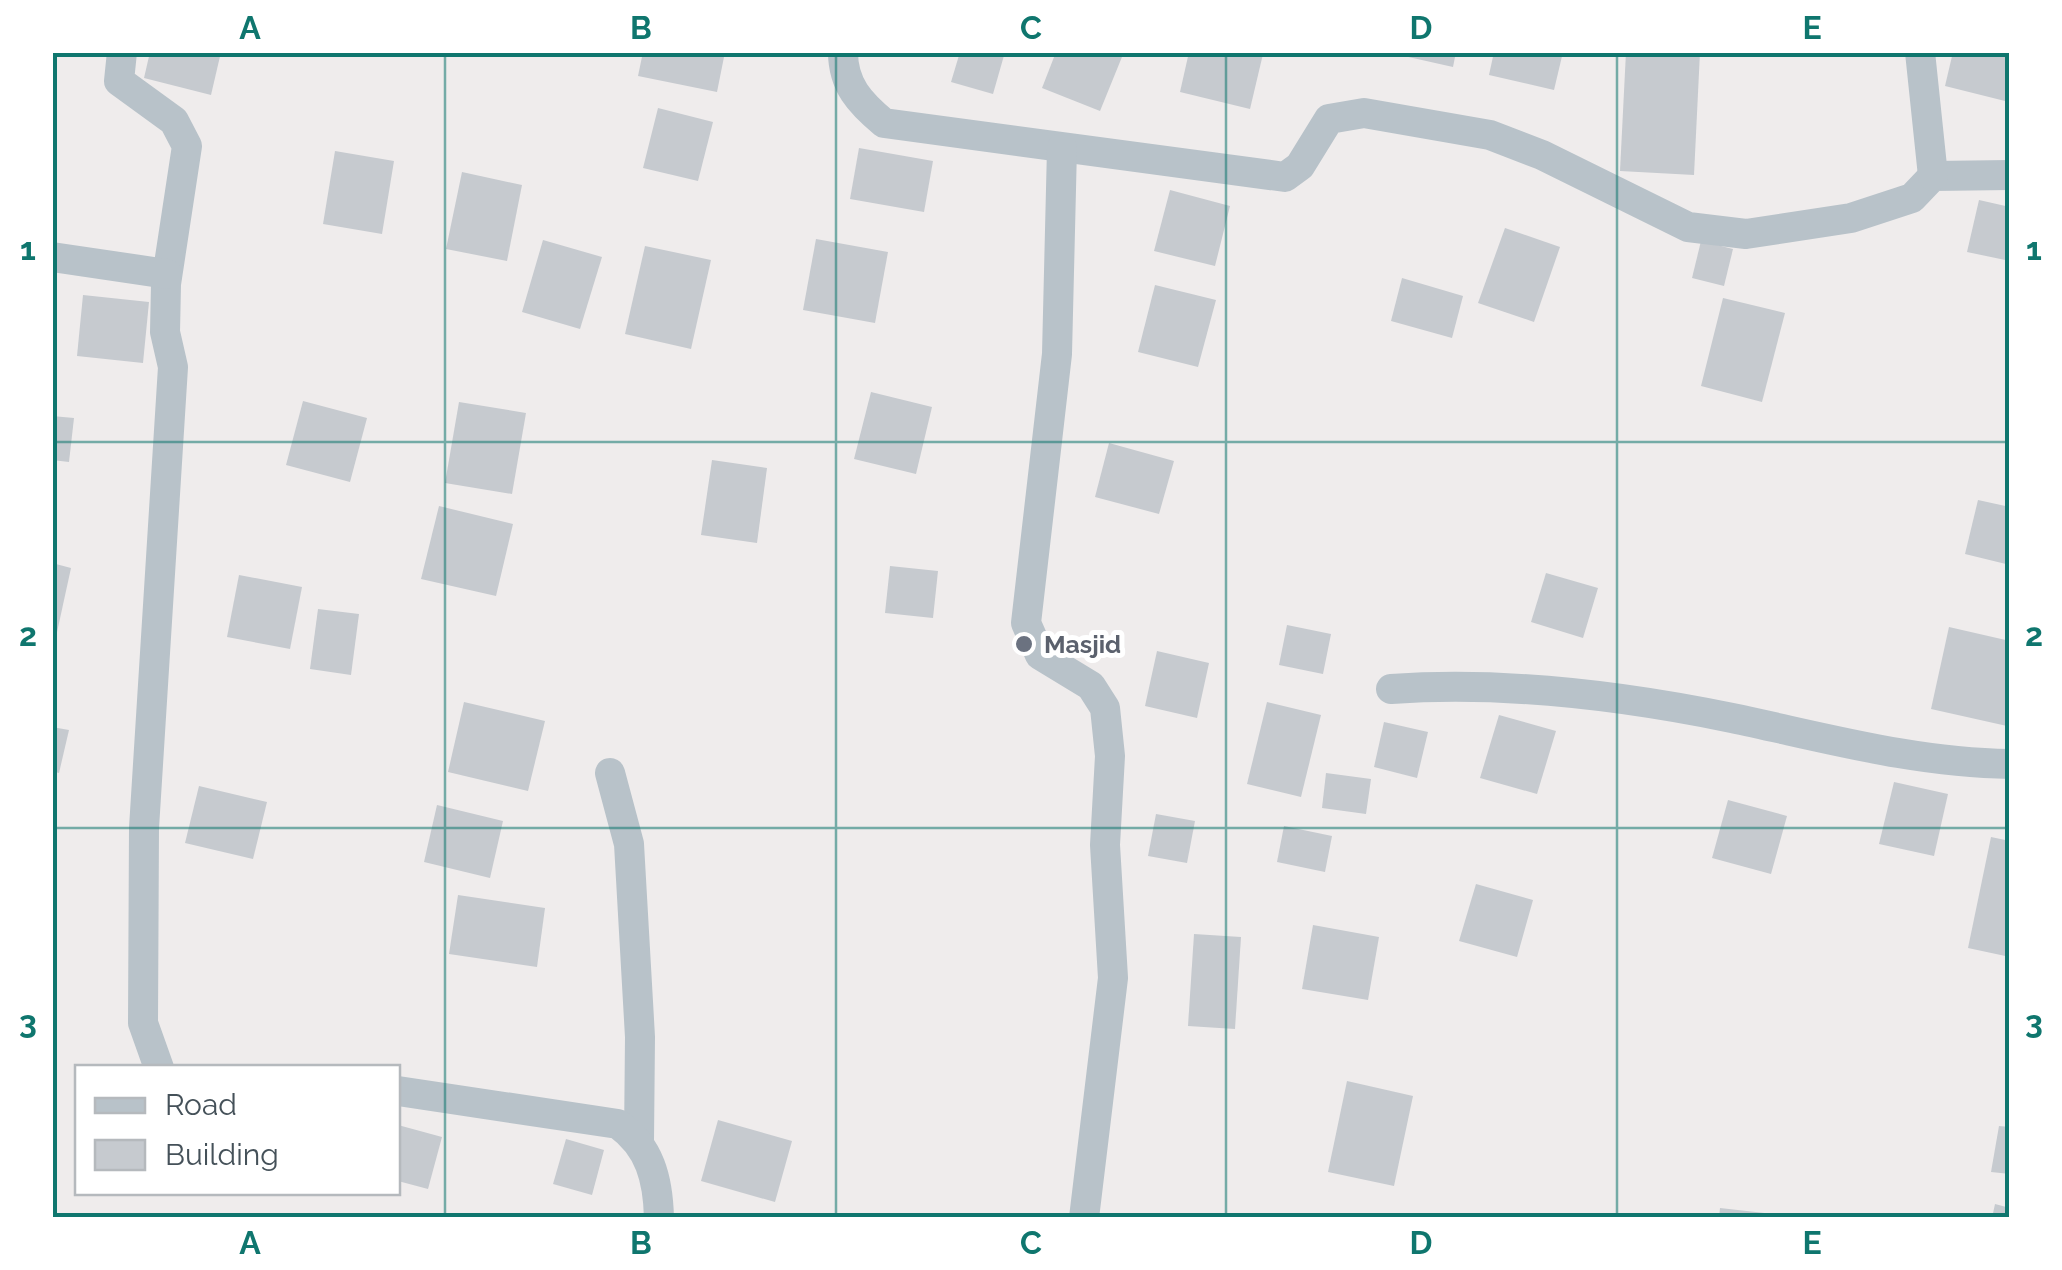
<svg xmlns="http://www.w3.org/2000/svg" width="2062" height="1270" font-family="Raleway,sans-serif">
	<rect width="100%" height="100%" fill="#efecec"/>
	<g fill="#c6cacf">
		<path d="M150,52h71l-10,43 -67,-17z"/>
		<path d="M643,52h82l-8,40 -79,-16z"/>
		<path d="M960,52h45l-12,42 -42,-12z"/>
		<path d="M1056,52h68l-24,59 -58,-23z"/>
		<path d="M1189,52l74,2 -13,55 -70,-17z"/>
		<path d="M1404,52h52l-3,15 -49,-11z"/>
		<path d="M1494,52h69l-9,38 -65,-15z"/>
		<path d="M1626,52h74l-6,123 -74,-4z"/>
		<path d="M1953,52h57l-5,49 -60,-15z"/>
		<path d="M658,108l55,14 -15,59 -55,-13z"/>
		<path d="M859,148l74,13 -9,51 -74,-13z"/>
		<path d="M335,151l59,10 -12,73 -59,-10z"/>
		<path d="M462,172l60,13 -15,76 -61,-12z"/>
		<path d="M1170,190l60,16 -15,60 -61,-15z"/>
		<path d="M1979,200l31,7v54l-43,-9z"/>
		<path d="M1505,228l55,19 -26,75 -56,-19z"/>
		<path d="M816,239l72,13 -13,71 -72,-13z"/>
		<path d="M543,240l59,17 -22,72 -58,-17z"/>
		<path d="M1701,241l32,8 -9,37 -32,-8z"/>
		<path d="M645,246l66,14 -20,89 -66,-15z"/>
		<path d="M1402,278l61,18 -11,42 -61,-17z"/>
		<path d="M1155,285l61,15 -18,67 -60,-15z"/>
		<path d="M83,295l66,7 -6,61 -66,-7z"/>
		<path d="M1723,298l62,15 -23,89 -61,-16z"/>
		<path d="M871,392l61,15 -16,67 -62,-15z"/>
		<path d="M303,401l64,17 -17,64 -64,-17z"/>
		<path d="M459,402l67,11 -14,81 -67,-11z"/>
		<path d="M52,416l22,2 -5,44 -17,-2z"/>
		<path d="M1109,443l65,18 -15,53 -64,-17z"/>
		<path d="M712,460l55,8 -10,75 -56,-8z"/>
		<path d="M1978,500l32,7v58l-45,-11z"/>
		<path d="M439,506l74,18 -17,72 -75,-17z"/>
		<path d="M52,563l19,5 -17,78h-2z"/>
		<path d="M890,566l48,5 -5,47 -48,-5z"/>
		<path d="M1546,573l52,15 -15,50 -52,-16z"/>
		<path d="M239,575l63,12 -12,62 -63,-12z"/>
		<path d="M318,609l41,5 -8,61 -41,-6z"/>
		<path d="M1287,625l44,9 -8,40 -44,-9z"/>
		<path d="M1949,627l61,14 -3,85 -76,-17z"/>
		<path d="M1157,651l52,12 -12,55 -52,-12z"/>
		<path d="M464,702l81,19 -17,70 -80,-19z"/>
		<path d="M1267,702l54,13 -20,82 -54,-13z"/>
		<path d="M1499,715l57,16 -19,63 -57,-16z"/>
		<path d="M1384,722l44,10 -11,46 -43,-11z"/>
		<path d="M52,727l17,3 -10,43 -7,-2z"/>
		<path d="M1326,773l45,6 -5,35 -44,-6z"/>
		<path d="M1894,782l54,12 -14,62 -55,-12z"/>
		<path d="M199,786l68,16 -14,57 -68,-16z"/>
		<path d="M1728,800l59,16 -16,58 -59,-16z"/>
		<path d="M437,805l66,16 -13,57 -66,-16z"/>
		<path d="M1156,814l39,7 -8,42 -39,-7z"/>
		<path d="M1284,826l48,10 -7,36 -48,-10z"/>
		<path d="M1991,837l19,4v116l-42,-9z"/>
		<path d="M1476,884l57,16 -16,57 -58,-16z"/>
		<path d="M458,895l87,13 -8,59 -88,-13z"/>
		<path d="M1313,925l66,12 -11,63 -66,-11z"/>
		<path d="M1194,934l47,3 -6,92 -47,-3z"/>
		<path d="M1347,1081l66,15 -19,90 -66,-14z"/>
		<path d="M718,1120l74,21 -17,61 -74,-21z"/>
		<path d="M398,1125l44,12 -14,52 -30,-8z"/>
		<path d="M1999,1126l11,1v47l-19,-2z"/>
		<path d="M566,1139l38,11 -12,45 -39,-11z"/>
		<path d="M1995,1204l15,4v10h-18z"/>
		<path d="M1720,1208l62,7v3h-63z"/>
	</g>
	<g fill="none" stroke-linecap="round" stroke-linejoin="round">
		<g stroke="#b8c2c9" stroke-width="30">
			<path d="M122,52l-3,29 55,40 13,25 -21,138 -1,48 8,35 -29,461 -1,195 16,45"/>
			<path d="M843,52c0,33 17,51 41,71l401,54 15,-11 29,-47 35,-6 126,22 52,20 146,72 58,7 105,-16 61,-20 21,-22 77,-1"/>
			<path d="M1920,52l13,124"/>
			<path d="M1062,148l-5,206 -31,269 14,32 51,31 14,22 5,48 -5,89 8,133 -29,240"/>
			<path d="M52,257l115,17"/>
			<path d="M1391,689c114,-8 229,6 341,29 91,19 183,45 278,46"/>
			<path d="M610,773l19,71 11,193 -1,103"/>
			<path d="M398,1091l220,33c32,23 40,55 41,94"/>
		</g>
	</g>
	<path fill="none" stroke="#0f766e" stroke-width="2.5" stroke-opacity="0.55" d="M445,52v1166M836,52v1166M1226,52v1166M1617,52v1166M52,442h1958M52,828h1958"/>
	<circle fill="#6b7280" stroke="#fff" stroke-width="4" cx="1024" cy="644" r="10"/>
	<g text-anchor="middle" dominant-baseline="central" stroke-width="10" stroke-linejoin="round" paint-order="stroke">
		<g font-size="25" font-weight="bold" fill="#5b616d" stroke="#fff" text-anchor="start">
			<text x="1044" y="644">Masjid</text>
		</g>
	</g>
	<rect width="2062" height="1270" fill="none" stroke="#ffffff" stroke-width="110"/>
	<rect x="75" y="1065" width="325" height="130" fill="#ffffff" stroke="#b5b9bd" stroke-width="2.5"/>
	<rect x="95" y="1098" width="50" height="15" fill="#b8c2c9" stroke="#b5b9bd" stroke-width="2.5"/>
	<text x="165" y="1115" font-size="30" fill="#455159">Road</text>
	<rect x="95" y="1140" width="50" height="30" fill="#c6cacf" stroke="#b5b9bd" stroke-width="2.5"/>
	<text x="165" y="1165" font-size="30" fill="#455159">Building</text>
	<rect x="55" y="55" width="1952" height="1160" fill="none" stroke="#0f766e" stroke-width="4"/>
	<g font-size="32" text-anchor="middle" font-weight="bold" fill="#0f766e">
		<text x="250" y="39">A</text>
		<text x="641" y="39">B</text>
		<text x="1031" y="39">C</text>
		<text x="1421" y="39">D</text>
		<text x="1812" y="39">E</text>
		<text x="28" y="260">1</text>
		<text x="2034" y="260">1</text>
		<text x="28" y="646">2</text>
		<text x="2034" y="646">2</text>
		<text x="28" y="1033">3</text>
		<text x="2034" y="1033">3</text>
		<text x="250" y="1254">A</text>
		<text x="641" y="1254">B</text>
		<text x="1031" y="1254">C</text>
		<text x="1421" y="1254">D</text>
		<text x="1812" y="1254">E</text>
	</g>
</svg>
